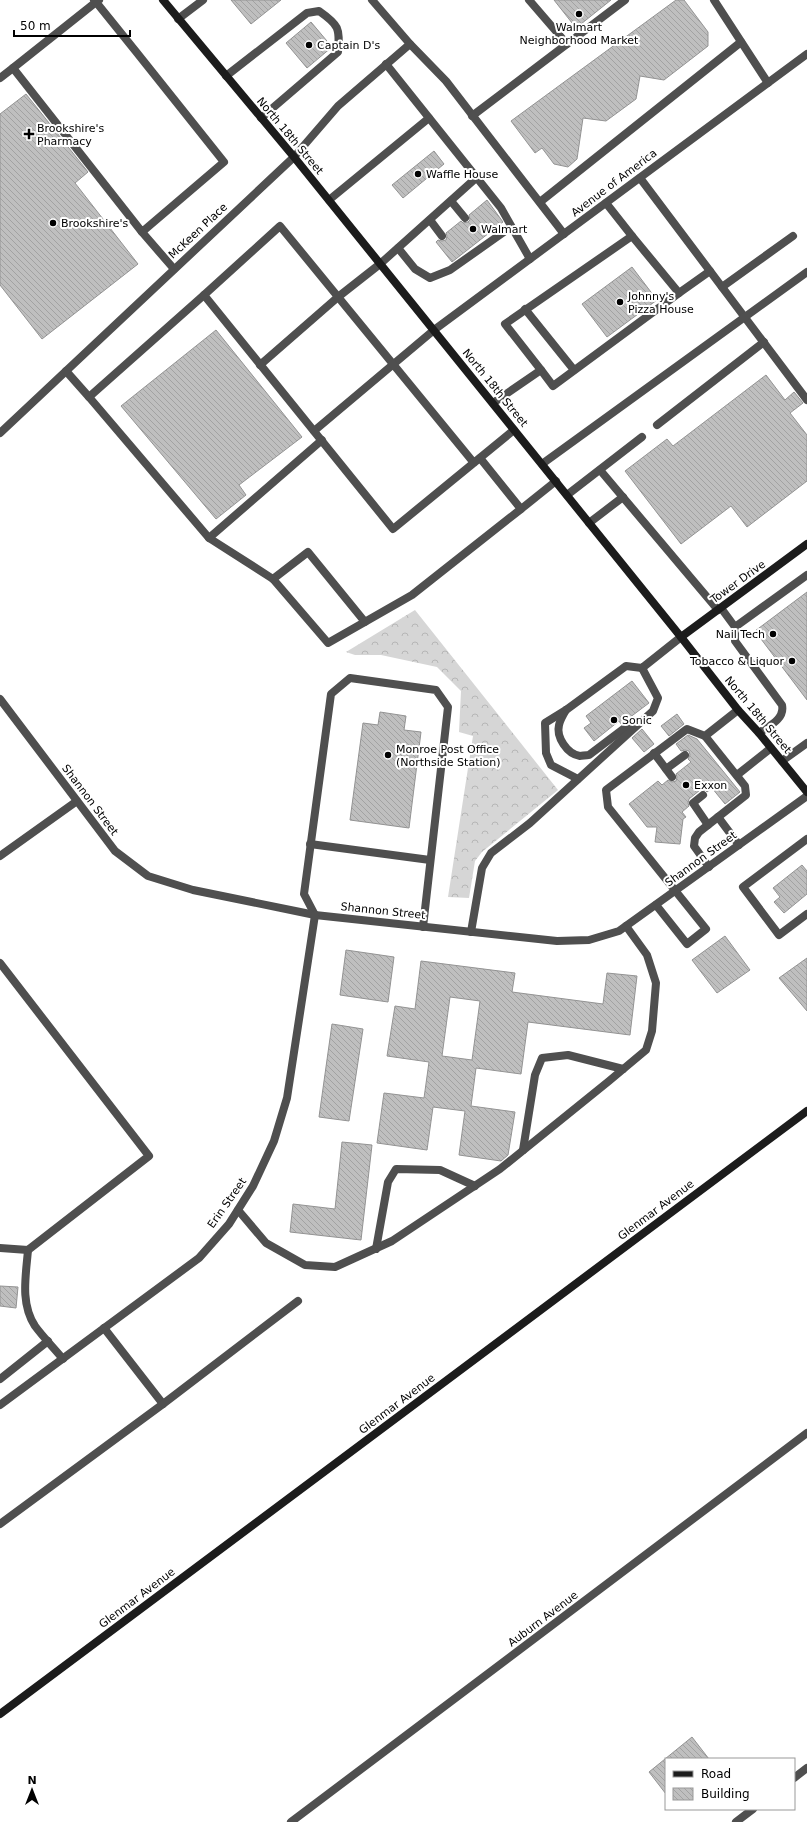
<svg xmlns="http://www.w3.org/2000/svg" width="807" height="1822" font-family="'DejaVu Sans',sans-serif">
	<defs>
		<pattern id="forest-crowns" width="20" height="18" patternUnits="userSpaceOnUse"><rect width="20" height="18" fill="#d6d6d6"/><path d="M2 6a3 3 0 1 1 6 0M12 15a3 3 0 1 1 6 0" fill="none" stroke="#b6b6b6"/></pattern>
		<pattern id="building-back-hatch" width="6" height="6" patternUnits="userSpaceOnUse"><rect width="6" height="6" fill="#bfbfbf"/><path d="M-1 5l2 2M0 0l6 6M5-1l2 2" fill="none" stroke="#a2a2a2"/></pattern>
	</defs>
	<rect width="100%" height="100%" fill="#fff"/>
	<path fill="url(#forest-crowns)" d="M415,610l143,180 -76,62 -7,9 -6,37 -21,-1 25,-161 -14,-4 2,-41 -24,-24 -56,-12h-26l-9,-3z"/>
	<g fill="url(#building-back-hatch)" stroke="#939393" fill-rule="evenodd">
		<path d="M231,0h50l-30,24z"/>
		<path d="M554,0h57l-35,28z"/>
		<path d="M676,0h8l24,32v14l-44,34 -24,-4 -4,23 -30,22 -23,-3 -6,41 -9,8 -14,-3 -12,-16 -7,5 -24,-32z"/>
		<path d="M311,22l21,25 -25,21 -21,-25z"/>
		<path d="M26,94l62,78 -13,11 63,81 -96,75 -42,-54v-171z"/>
		<path d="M434,151l10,13 -41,34 -11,-13z"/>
		<path d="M487,200l16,22 -51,40 -16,-20 2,-2 4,1 4,-1 1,-4 -1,-3 15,-12 2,2 5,-1 2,-2 -1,-5z"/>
		<path d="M632,267l25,33 -50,37 -25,-33z"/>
		<path d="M216,330l86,107 -63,48 7,10 -30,24 -95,-113z"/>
		<path d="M766,375l19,25 9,-8 9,11 -13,10 17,22v46l-60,46 -16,-21 -50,38 -56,-73 42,-32 6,7z"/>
		<path d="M807,592v108l-52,-69z"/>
		<path d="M632,681l17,22 -28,21 -2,-3 -25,20 -10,-13 7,-5 -5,-7z"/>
		<path d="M380,712l26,4 -2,14 17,2 -12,96 -59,-8 13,-97 15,2z"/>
		<path d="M677,714l7,10 -15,12 -8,-10z"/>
		<path d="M642,729l12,15 -10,8 -12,-14z"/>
		<path d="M688,735l9,4 43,53 -15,12 -13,-16 -5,4 -2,-2h-5l-11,9 -1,4 1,3 -7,6 4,5 -3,2 -3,25 -25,-2 2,-15h-10l-18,-23 29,-23 4,4 6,-5 4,2 4,-1 1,-4 -1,-3 15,-12 -3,-3 2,-4 -1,-4 -4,-1 -4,1 -5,-7z"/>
		<path d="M802,865l5,6v23l-23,19 -10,-11 6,-5 -7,-9z"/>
		<path d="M725,936l25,34 -33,23 -25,-33z"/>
		<path d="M346,950l48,7 -6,45 -48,-7z"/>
		<path d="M807,958v53l-28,-33z"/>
		<path d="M421,961l94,12 -3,19 91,12 4,-31 30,3 -7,59 -102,-13 -7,52 -45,-6 -5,38 44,6 -7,43 -7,6 -42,-6 6,-44 -32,-4 -6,43 -50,-7 7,-50 40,5 5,-36 -42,-6 8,-50 20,3zM450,997l30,4 -8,59 -30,-4z"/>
		<path d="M332,1024l31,5 -14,92 -30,-4z"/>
		<path d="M342,1142l30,3 -11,95 -71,-8 3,-28 42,5z"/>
		<path d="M0,1286l18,1 -2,21 -16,-2z"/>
		<path d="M692,1737l17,22h-43v35l-17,-22z"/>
	</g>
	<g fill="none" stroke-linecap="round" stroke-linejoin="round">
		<g stroke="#4f4f4f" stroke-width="8">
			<path d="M94,0l2,2c43,53 85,106 128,160l-82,70 -129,-164 83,-66 3,-2"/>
			<path d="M372,0l38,44 36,37 118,153"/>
			<path d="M529,0l38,44"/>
			<path d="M714,0l54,83"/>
			<path d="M178,19l25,-19"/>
			<path d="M386,64l115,144 29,51"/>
			<path d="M226,76l81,-63 12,-2c20,14 21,17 19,41l-77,66"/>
			<path d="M0,78l13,-10"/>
			<path d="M472,116l153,-116"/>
			<path d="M640,178l167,222"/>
			<path d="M329,200l100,-82"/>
			<path d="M451,201l14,17"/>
			<path d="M540,202l201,-160"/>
			<path d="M430,220l12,16"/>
			<path d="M142,232l32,37"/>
			<path d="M398,248l17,21 15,9 20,-8 61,-43"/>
			<path d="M722,287l71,-51"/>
			<path d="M679,293l31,-22"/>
			<path d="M204,295l-115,102 120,141 64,41 55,64 84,-48 109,-86 -41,-51"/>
			<path d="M525,309l49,61"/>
			<path d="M260,365l78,-68 42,-33 96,-86"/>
			<path d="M541,370l12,16 126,-93 -47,-57"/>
			<path d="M66,371l23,26"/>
			<path d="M493,403l48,-33 -36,-46 127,-88 -26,-33"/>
			<path d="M657,425l107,-83"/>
			<path d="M314,431l120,-101"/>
			<path d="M474,463l-194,-237 -76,69 189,234 121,-99"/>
			<path d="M542,464l265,-192"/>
			<path d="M600,470l118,140"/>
			<path d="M567,495l75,-58"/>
			<path d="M521,509l35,-28"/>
			<path d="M589,523l34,-26"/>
			<path d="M209,538l113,-98"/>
			<path d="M273,579l35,-27 57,70"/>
			<path d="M721,608l14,19"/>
			<path d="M566,710c-3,5 -6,10 -7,15 -3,12 8,29 21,31 2,0 6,-1 9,-1l45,-34"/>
			<path d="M759,733c10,-7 26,-14 23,-28l-47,-64v-14l72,-52"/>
			<path d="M705,736l40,50 1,9 -47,37 -4,6 -1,8 15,21"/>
			<path d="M654,753l18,24"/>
			<path d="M782,761l25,-18"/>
			<path d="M666,769l19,-14"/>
			<path d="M737,775l34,-27"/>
			<path d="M578,779l-27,-14 -5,-12 -1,-30 21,-13 60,-44 16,2 39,-31"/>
			<path d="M703,795l-10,8 15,22"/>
			<path d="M718,817l21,28"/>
			<path d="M807,839l-64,48 36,48 28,-21"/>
			<path d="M310,844l120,16"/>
			<path d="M656,905l31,39 19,-15 -98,-122 -2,-17 81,-61 18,7 33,-26"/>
			<path d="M315,915l-11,-21 27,-200 19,-16 86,12 12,17 -25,220"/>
			<path d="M471,932l11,-64 9,-15 39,-30 123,-112 5,-13 -16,-30"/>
			<path d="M523,1150l12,-75 7,-17 26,-3 55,14"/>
			<path d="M238,1210l28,33 39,22 30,2 57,-26 108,-72 109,-88 37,-31 6,-19 4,-48 -9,-28 -21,-29"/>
			<path d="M376,1249l12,-67 8,-13 44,1 35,16"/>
			<path d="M28,1250c-2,25 -8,53 7,76 8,11 19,22 28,33"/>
			<path d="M0,1379l48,-38"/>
		</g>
		<g stroke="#4f4f4f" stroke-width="8">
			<path d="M434,330l373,-276"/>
			<path d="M0,433l294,-276 44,-51 72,-62"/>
			<path d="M0,699l115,152 33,25 45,14 122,25 242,26 32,-1 30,-9 188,-135"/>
			<path d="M0,856l77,-55"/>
			<path d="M0,963l149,193 -121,94 -28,-2"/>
			<path d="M104,1328l59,76"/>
			<path d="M0,1405l199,-147 30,-34 24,-38 21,-45 13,-43 28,-183"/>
			<path d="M0,1524l163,-120 135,-103"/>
			<path d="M794,1778l13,-10"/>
			<path d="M291,1822l516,-389"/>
			<path d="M736,1822l17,-13"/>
		</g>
		<g stroke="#1c1c1c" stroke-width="8">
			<path d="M163,0l131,157 387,480 57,73 21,23 48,59"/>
			<path d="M681,637l126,-93"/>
			<path d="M0,1714l807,-603"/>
		</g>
	</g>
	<g fill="#000" stroke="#fff" stroke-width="1.5">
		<circle cx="579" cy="14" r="4"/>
		<circle cx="309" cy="45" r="4"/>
		<path d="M27 128h4v4h4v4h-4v4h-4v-4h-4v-4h4z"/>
		<circle cx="418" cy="174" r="4"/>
		<circle cx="53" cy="223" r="4"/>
		<circle cx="473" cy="229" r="4"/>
		<circle cx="620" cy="302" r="4"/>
		<circle cx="773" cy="634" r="4"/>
		<circle cx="792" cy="661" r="4"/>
		<circle cx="614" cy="720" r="4"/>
		<circle cx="388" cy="755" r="4"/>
		<circle cx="686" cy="785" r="4"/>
	</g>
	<g text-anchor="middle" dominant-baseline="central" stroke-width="4" stroke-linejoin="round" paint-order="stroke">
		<g font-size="11" fill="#000" stroke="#fff" text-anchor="start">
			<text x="579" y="27" text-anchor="middle">Walmart<tspan x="579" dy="13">Neighborhood Market</tspan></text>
			<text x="317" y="45">Captain D's</text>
			<text x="37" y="128">Brookshire's<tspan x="37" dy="13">Pharmacy</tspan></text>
			<text x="426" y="174">Waffle House</text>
			<text x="61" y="223">Brookshire's</text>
			<text x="481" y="229">Walmart</text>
			<text x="628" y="296">Johnny's<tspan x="628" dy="13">Pizza House</tspan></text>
			<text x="765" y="634" text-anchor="end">Nail Tech</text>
			<text x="784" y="661" text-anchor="end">Tobacco &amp; Liquor</text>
			<text x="622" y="720">Sonic</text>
			<text x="396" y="749">Monroe Post Office<tspan x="396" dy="13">(Northside Station)</tspan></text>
			<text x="694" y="785">Exxon</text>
		</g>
		<g font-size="11" fill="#000" stroke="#fff">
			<text transform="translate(290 136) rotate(50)">North 18th Street</text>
			<text transform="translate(614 183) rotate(-37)">Avenue of America</text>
			<text transform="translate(198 231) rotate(-43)">McKeen Place</text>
			<text transform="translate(495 388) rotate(51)">North 18th Street</text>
			<text transform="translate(738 582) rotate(-36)">Tower Drive</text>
			<text transform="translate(758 715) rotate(50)">North 18th Street</text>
			<text transform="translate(90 800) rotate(53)">Shannon Street</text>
			<text transform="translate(701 859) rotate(-36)">Shannon Street</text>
			<text transform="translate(383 911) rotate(6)">Shannon Street</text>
			<text transform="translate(227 1203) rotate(-55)">Erin Street</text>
			<text transform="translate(656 1210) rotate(-37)">Glenmar Avenue</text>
			<text transform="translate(397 1404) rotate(-37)">Glenmar Avenue</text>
			<text transform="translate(137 1598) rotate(-37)">Glenmar Avenue</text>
			<text transform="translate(543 1619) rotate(-37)">Auburn Avenue</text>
		</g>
	</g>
	<rect x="665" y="1758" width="130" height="52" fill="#ffffff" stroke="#999999"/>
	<rect x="673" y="1771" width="20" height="6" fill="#1c1c1c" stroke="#999999"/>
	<text x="701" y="1778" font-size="12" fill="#000000">Road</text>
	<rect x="673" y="1788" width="20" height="12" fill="url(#building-back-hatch)" stroke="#999999"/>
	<text x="701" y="1798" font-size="12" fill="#000000">Building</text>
	<g transform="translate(32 1790)" stroke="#ffffff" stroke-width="3" paint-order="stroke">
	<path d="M0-3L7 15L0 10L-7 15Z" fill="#000000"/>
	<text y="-6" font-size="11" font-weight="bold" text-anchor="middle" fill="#000000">N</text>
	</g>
	<path d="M14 30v6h116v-6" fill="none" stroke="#000000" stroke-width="2"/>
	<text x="20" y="30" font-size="12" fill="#000000" stroke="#ffffff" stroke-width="3" paint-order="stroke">50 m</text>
</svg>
